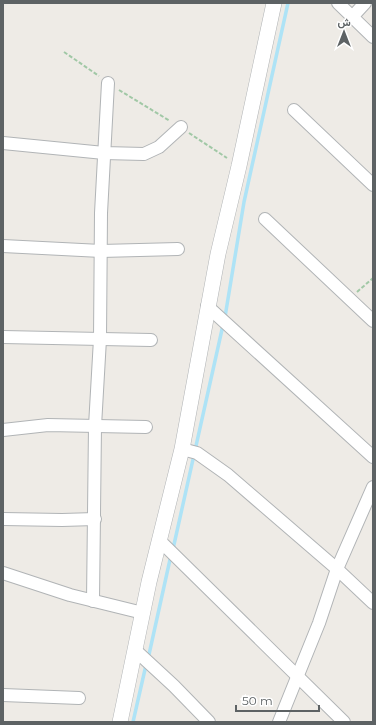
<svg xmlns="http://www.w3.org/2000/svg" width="376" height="725" font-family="Montserrat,Vazirmatn,sans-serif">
	<rect width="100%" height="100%" fill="#eeebe6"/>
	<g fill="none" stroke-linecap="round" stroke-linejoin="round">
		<g stroke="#aee3f6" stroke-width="3.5">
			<path d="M225,317l19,-115 44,-199"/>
			<path d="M173,549l50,-224"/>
			<path d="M148,659l23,-104"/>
			<path d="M133,722l13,-57"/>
		</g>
		<g stroke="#b1b4b6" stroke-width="14">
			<g id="minor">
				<path d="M338,3l35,34"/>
				<path d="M353,16l12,-13"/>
				<path d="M294,110l79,75"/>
				<path d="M3,143l101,10 40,1 15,-7 22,-20"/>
				<path d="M265,219l108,102"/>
				<path d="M3,246l98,5 77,-2"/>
				<path d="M207,306l166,151"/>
				<path d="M3,337l148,3"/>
				<path d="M3,430l45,-5 98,2"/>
				<path d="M182,449l15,4 31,22 109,94 36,34"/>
				<path d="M3,519l59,1 33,-1"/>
				<path d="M159,540l185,182"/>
				<path d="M3,573l67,22 73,18"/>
				<path d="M93,601l2,-175 5,-87 1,-126 7,-130"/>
				<path d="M135,650l39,36 35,36"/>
				<path d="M3,695l76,3"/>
				<path d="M279,722l40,-99 18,-54 36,-82"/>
			</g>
		</g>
		<g stroke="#b1b4b6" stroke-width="16">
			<path id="tertiary" d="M120,722l29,-140 33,-133 36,-195 21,-88 35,-163"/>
		</g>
		<g stroke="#a1c8a6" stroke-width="2" stroke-dasharray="4 2" stroke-linecap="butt">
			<path d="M64,52l35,24"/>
			<path d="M119,90l51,31"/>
			<path d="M189,133l38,25"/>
			<path d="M357,292l16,-14"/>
		</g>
		<use href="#minor" stroke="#fff" stroke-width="12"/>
		<use href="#tertiary" stroke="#fff" stroke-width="15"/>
	</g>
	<rect width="376" height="725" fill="none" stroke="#5d6264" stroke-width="8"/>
	<g transform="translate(344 32)" stroke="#ffffff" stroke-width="3" paint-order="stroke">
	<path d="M0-3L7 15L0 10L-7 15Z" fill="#5d6264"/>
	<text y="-6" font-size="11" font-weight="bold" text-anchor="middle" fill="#5d6264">ش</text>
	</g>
	<path d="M236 705v6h83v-6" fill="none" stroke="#5d6264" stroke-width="2"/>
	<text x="242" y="705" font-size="12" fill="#5d6264" stroke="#ffffff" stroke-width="3" paint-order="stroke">50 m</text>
</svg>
